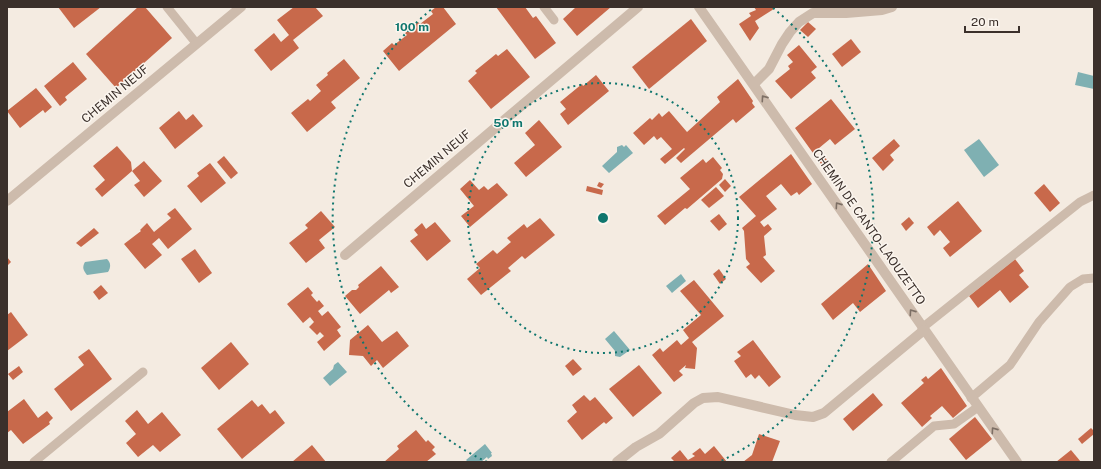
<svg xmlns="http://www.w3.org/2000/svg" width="1101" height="469" font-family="'Public Sans',sans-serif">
	<rect width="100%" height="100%" fill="#f4ebe1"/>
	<g fill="#7fb0b2">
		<path d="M1078,72l16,4v13l-19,-4z"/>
		<path d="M979,139l20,26 -15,12 -20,-27z"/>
		<path d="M622,145l2,2 2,-2 7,8 -24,20 -7,-7 15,-14v-5z"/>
		<path d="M107,259c4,4 4,8 1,13l-21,3c-4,-5 -5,-8 -2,-13z"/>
		<path d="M681,274l5,7 -14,12 -6,-7z"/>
		<path d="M614,331l16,19 -10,7 -5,-1v-5l-10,-12z"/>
		<path d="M338,362l9,10 -17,14 -7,-8 10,-9 1,-4z"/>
		<path d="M485,444l7,9h-1l1,3 -4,3 -1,-2 -6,5h-13l-2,-2z"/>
	</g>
	<g fill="#c8694b">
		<path d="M58,7h43l-27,21z"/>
		<path d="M138,7h7l27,31 -56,50 -30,-34z"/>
		<path d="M294,7l3,1 1,-1h17l8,9 -30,24 6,8 -28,23 -17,-21 20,-17 7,9 8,-7 -12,-15z"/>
		<path d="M436,7h7l13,17 -57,47 -16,-20 9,-8 2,2 13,-10 -2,-2 13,-11 2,2 13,-10 -2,-3z"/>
		<path d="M496,7h29l8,11 3,-2 20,27 -21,16z"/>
		<path d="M576,7h35l-34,29 -14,-17z"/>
		<path d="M754,7h23l-22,14 4,7 -9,13 -11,-17 12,-8 -2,-3 7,-3z"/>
		<path d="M691,19l16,22 -58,48 -17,-22z"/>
		<path d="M808,22l8,7 -8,8 -8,-7z"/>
		<path d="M851,39l10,13 -19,15 -10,-13z"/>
		<path d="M799,45l18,22 -6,5 5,6 -25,21 -16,-18 15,-12 -2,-3 5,-4 -6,-7z"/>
		<path d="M507,49l23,28 -39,32 -23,-28 9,-8 -2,-2 21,-17 2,2z"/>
		<path d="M344,59l16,19 -29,24 5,6 -29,24 -16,-19 17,-14 2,2 11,-10 -5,-6 12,-10 -1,-2z"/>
		<path d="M73,62l14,17 -22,18 2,3 -7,6 -16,-20z"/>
		<path d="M596,75l13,16 -41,34 -8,-11 6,-5 -6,-7 22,-18 1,2z"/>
		<path d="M738,79l15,22 -1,2 3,4 -19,16 -3,-4 -52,44 -5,-5 9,-9 -1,-1 -19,16 -5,-5 12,-10 -11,-12 -4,3 -3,-4 -10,9 -11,-12 17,-15 2,2 7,-7 3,4 7,-6 18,21 33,-30 -3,-5z"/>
		<path d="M36,88l16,19 -7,6 -2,-3 -23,18 -13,-17z"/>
		<path d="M831,99l24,30 -20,16 -5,-6 -17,14 -18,-25z"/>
		<path d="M179,111l7,9 7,-6 10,12 -28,23 -16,-21z"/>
		<path d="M539,120l23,27 -36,30 -12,-14 21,-18 -10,-12z"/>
		<path d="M894,139l6,7 -10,9 4,5 -11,11 -11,-13z"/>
		<path d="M117,146l14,16 1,9 -30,26 -7,-8 10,-9 -12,-14z"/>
		<path d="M791,154l21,30 -13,11 -2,-3 -6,4 -10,-12 -15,12 11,13 -17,13 4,5 4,-3 4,5 -8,7 2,19 -3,2 12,14 -14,12 -15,-16 4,-3 -4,-5 -2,-28 -2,-3 14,-12 -17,-19z"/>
		<path d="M224,156l14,17 -7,6 -14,-17z"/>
		<path d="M713,157l9,11 -2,2 3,4 -1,5 -35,30 -2,-1 -20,17 -8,-9 33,-27 -10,-11 23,-19 3,4z"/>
		<path d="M825,157l4,6 -6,4 -4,-6z"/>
		<path d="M144,161l18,20 -18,16 -10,-12 6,-4 -8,-10z"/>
		<path d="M210,163l16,20 -25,20 -14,-17 12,-10 -2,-3z"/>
		<path d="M725,179l6,7 -6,6 -6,-7z"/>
		<path d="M470,180l9,10 5,-4 4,4 9,-7 11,12 -38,32 -9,-11 13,-10 -14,-17z"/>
		<path d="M599,182l5,2 -3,4 -4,-2z"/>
		<path d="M1044,184l16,19 -10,9 -16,-19z"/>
		<path d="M587,186l16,4 -1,5 -16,-4z"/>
		<path d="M716,187l8,9 -15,12 -8,-8z"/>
		<path d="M958,201l24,30 -32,26 -7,-9 7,-6 -10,-12 -6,6 -7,-9z"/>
		<path d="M175,208l17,21 -24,20 -9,-11 -7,6 10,11 -17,14 -21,-25 17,-13 -1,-1 7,-7 7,9 17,-14 -4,-4z"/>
		<path d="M321,211l14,16 -16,13 6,8 -19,15 -17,-20 19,-15 -3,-3z"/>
		<path d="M719,214l8,10 -8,7 -9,-10z"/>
		<path d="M909,217l5,6 -8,8 -5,-7z"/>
		<path d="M540,218l15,17 -30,24 -3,-3 -14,12 3,3 -30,24 -14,-16 13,-11 -4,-4 17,-14 4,4 14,-12 -4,-4 17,-14 3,4z"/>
		<path d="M435,222l16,19 -24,20 -17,-20 8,-6 -4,-5 8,-7 4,6z"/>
		<path d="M94,228l5,5 -18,14 -5,-4z"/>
		<path d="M195,249l17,24 -13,10 -18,-24z"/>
		<path d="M7,257l4,5 -4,4z"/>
		<path d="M1015,259l9,12 -5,4 10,12 -19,16 -10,-13 -22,18 -9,-12z"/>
		<path d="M868,264l18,27 -26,21 -7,-9 -20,17 -12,-16z"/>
		<path d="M381,266l18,21 -8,6 -2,-3 -29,24 -15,-18 7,-6h4l3,-3 -1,-2z"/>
		<path d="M719,269l7,10 -6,5 -7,-10z"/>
		<path d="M694,280l30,36 -32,26 5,6 -2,21 -10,-1 1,-3 -7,6 4,4 -9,7 -22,-27 8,-7 3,4 14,-12 4,5 8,-7 -6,-8 18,-15 -21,-24z"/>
		<path d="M101,285l7,8 -9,7 -6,-8z"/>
		<path d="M308,287l5,6 -2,2 6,7 2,-2 5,6 -6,5 4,5 6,-5 13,16 -4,3 4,6 -17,15 -7,-9 7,-6 -4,-4 -3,3 -8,-8 5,-5 -4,-5 -7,6 -16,-19z"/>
		<path d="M11,312l17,23 -21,16v-36z"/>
		<path d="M368,325l14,17 15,-11 12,15 -26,22 -6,-8 -6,6 -8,-10 -14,-1 1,-15z"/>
		<path d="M753,340l28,37 -12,10 -10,-12 -4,4 -4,-5 -5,4 -12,-17 7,-5 -4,-4z"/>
		<path d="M231,342l18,22 -30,26 -18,-22z"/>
		<path d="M89,349l23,30 -41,32 -17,-22 30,-24 -6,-8z"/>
		<path d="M573,359l9,10 -9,7 -8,-10z"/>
		<path d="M639,365l23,28 -29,24 -24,-28z"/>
		<path d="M19,366l4,6 -10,8 -5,-6z"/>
		<path d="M941,368l26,38 -14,12 -11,-12 -12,10 2,2 -10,9 -21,-24 23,-20 -3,-3 5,-4 2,3z"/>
		<path d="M873,393l10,12 -30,26 -10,-12z"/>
		<path d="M584,395l6,6 5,-4 18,21 -7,6 -2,-2 -22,18 -15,-19 10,-9 -5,-7z"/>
		<path d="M24,399l14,19 9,-7 6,7 -4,4 1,2 -27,20 -12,-14 -4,3v-21z"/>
		<path d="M252,400l6,7 4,-3 8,10 5,-4 10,13 -43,36 -25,-30z"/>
		<path d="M137,410l11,14 14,-12 19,23 -21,17 -7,-7 -15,12 -12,-14 10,-9 -11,-13z"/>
		<path d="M975,417l17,22 -26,21 -17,-21z"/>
		<path d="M1091,428l3,3v3l-12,10 -4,-5z"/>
		<path d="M416,430l10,12 2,-2 7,7 -3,3 4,4 -10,8h-42l15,-13 -2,-3z"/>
		<path d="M759,434l21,7 -8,21h-29l9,-7z"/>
		<path d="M312,445l14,17h-34z"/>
		<path d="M714,446l13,16h-55l2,-1 -3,-3 9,-8 8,10 7,-4 -3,-2 8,-6 5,6z"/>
		<path d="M1071,450l10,12h-25z"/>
	</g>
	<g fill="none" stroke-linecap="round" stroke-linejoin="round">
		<g stroke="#cdbbac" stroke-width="9">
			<path d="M167,7l29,36"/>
			<path d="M544,7l10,13"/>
			<path d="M922,328l158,-126 14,-7"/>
			<path d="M971,398l39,-33 29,-43 31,-35 13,-8 11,-1"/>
			<path d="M34,462l109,-90"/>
			<path d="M891,462l43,-36 20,-2 24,-17"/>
		</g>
		<g stroke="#cdbbac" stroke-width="10">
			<path d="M699,7l318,455"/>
			<path d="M754,84l15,-15 13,-25 8,-12 9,-10 14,-9h33l36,-3 10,-3"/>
			<path d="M7,201l234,-194"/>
			<path d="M345,255l293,-248"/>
			<path d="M617,462l19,-15 23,-13 35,-31 9,-5 15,-1 77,18 18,2 11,-4 100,-83"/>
		</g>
	</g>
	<defs><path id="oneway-chevron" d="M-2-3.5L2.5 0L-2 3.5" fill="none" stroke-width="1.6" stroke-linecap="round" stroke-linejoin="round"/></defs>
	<g stroke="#7d6f65">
		<use href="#oneway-chevron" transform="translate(764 98) rotate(-125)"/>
		<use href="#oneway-chevron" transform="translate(838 205) rotate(-125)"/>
		<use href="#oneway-chevron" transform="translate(912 312) rotate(-125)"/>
		<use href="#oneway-chevron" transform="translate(994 430) rotate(-125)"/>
	</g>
	<g fill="none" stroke="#0f766e" stroke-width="2" stroke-dasharray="2 4">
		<circle cx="603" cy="218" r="135"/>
		<path d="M487 462A270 270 0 0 1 433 8M773 8A270 270 0 0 1 719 462"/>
	</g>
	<g text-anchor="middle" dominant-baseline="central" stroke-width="3" stroke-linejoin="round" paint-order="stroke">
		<g font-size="12" fill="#3b302b" stroke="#fbf5ee">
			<text transform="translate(115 94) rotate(-40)">CHEMIN NEUF</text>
			<text transform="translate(437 159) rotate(-40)">CHEMIN NEUF</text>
			<text transform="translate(869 227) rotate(55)">CHEMIN DE CANTO-LAOUZETTO</text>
		</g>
	</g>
	<circle cx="603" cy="218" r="6" fill="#0f766e" stroke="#fbf5ee" stroke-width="2"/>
	<g font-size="12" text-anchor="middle" font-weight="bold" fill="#0f766e" stroke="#fbf5ee" stroke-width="3" stroke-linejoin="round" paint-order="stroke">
		<text x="412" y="31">100 m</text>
		<text x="508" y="127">50 m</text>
	</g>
	<rect width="1101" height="469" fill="none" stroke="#3b302b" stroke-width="16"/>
	<path d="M965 26v6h54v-6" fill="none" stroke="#3b302b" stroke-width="2"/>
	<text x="971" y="26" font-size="12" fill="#3b302b" stroke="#fbf5ee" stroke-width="3" paint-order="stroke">20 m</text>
</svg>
